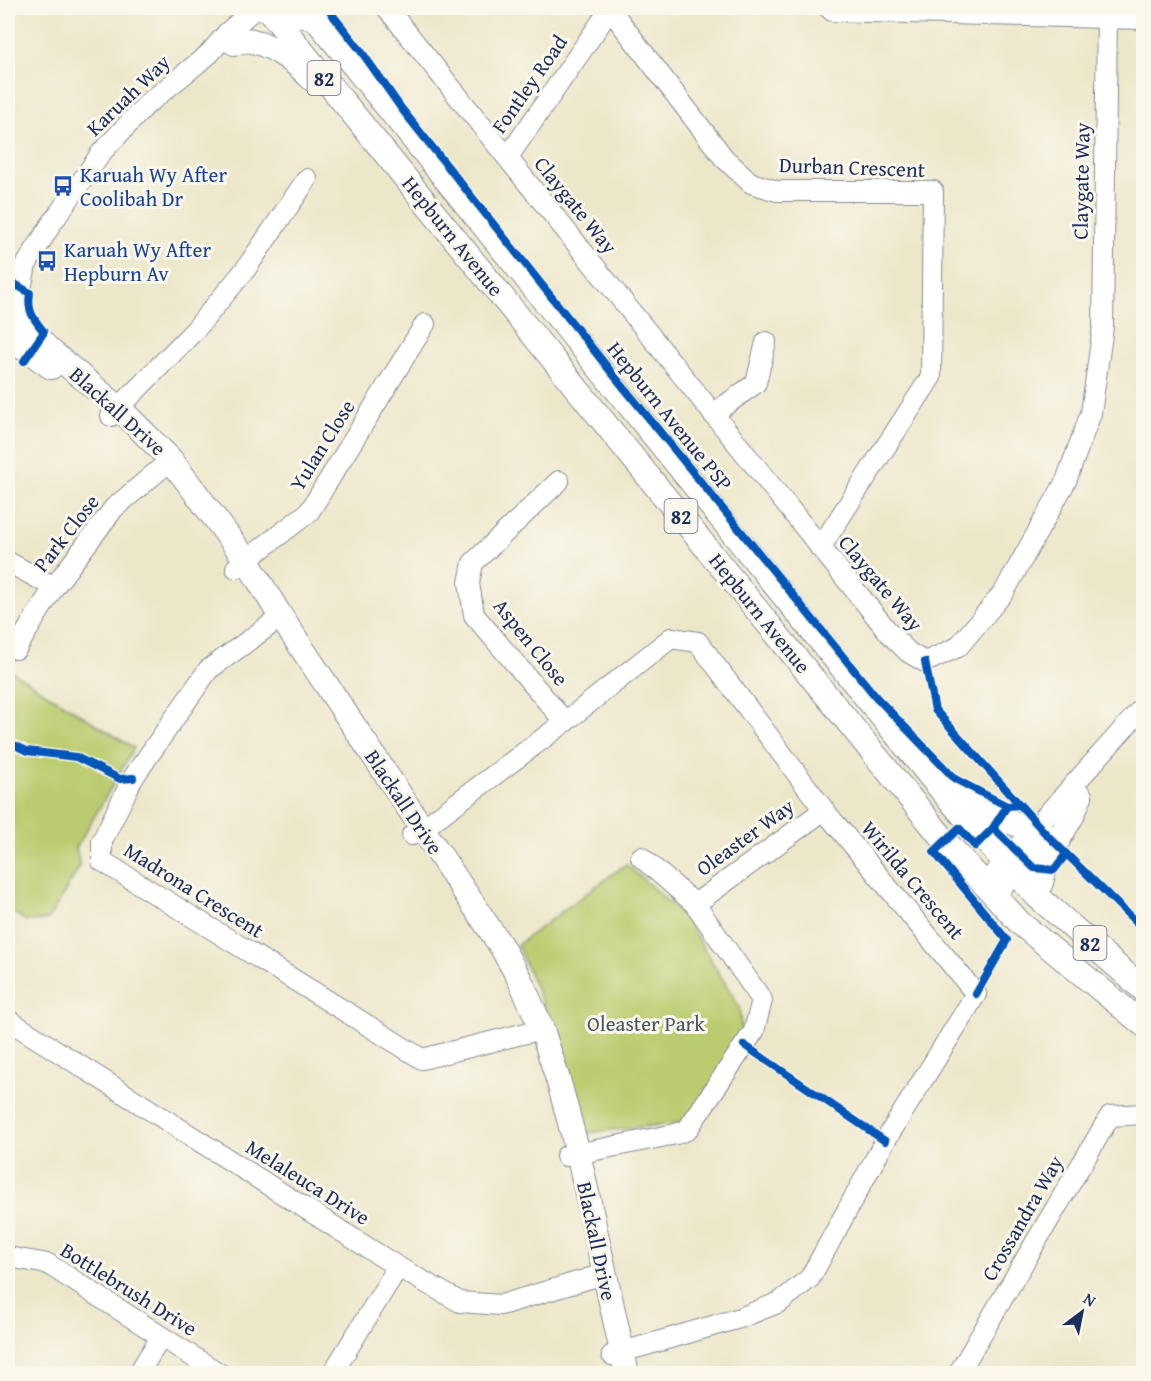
<svg xmlns="http://www.w3.org/2000/svg" width="1151" height="1381" font-family="'Gentium Book Plus',serif">
	<rect width="100%" height="100%" fill="#fbf7ec"/>
	<filter id="ink" filterUnits="userSpaceOnUse"><feTurbulence type="fractalNoise" baseFrequency=".0167" numOctaves="2"/><feDisplacementMap in="SourceGraphic" scale="12" xChannelSelector="R" yChannelSelector="G"/><feConvolveMatrix kernelMatrix="1 2 1 2 8 2 1 2 1" color-interpolation-filters="sRGB"/></filter>
	<filter id="wash" filterUnits="userSpaceOnUse"><feTurbulence type="fractalNoise" baseFrequency=".008" numOctaves="4" result="noise"/><feDisplacementMap in="SourceGraphic" scale="24" xChannelSelector="R" yChannelSelector="G"/><feGaussianBlur stdDeviation="1.35" result="paint"/><feColorMatrix in="noise" values="0 0 0 0 0 0 0 0 0 0 0 0 0 0 0 0 0 1.4 0 .05"/><feComposite in="paint" operator="in"/></filter>
	<g filter="url(#wash)">
		<rect width="100%" height="100%" fill="#ede7ca"/>
		<g fill="#bbcc6f" stroke="#6b7e66" stroke-width="1.5">
			<path d="M8,669l126,79 -58,100 4,18 -32,54 -22,1 -18,-12z"/>
			<path d="M626,864l58,52 55,90 4,35 -57,81 -99,11 -29,-94 -41,-94z"/>
		</g>
	</g>
	<g filter="url(#ink)">
		<g fill="none" stroke-linecap="round" stroke-linejoin="round">
			<g stroke="#848b94" stroke-width="22">
				<g id="minor">
					<path d="M387,8l504,627 17,17 17,10 33,-15 46,-55 62,-111 25,-68 12,-86 4,-311"/>
					<path d="M829,8l3,3 312,8"/>
					<path d="M610,9l114,149 27,25 26,8h156l-2,186 -111,171"/>
					<path d="M508,157l103,-149"/>
					<path d="M8,289l18,-24 26,-42 50,-71 44,-47 63,-51 18,-21 26,-23 16,-1 48,12"/>
					<path d="M16,308l9,-37"/>
					<path d="M713,414l43,-31 10,-41"/>
					<path d="M111,416l84,-86 50,-60 62,-91"/>
					<path d="M559,481l-86,82 -4,20 5,32 91,107"/>
					<path d="M8,562l46,25"/>
					<path d="M236,568l73,-56 116,-188"/>
					<path d="M281,617l-73,53 -75,108 -31,63v20l320,198 120,-30"/>
					<path d="M16,649l38,-62 60,-79 57,-48"/>
					<path d="M412,835l10,-6 143,-107 106,-84 27,4 126,168 152,184 -91,147 -75,137 -30,24 -40,16 -128,37"/>
					<path d="M984,885l160,-179"/>
					<path d="M995,896l52,-62"/>
					<path d="M695,904l129,-94"/>
					<path d="M8,1020l390,247 62,35 41,3 103,-31"/>
					<path d="M566,1156l110,-22 11,-4 67,-99 8,-31 -67,-96 -54,-47"/>
					<path d="M8,1257l40,7 172,110"/>
					<path d="M138,1374l23,-37"/>
					<path d="M332,1374l66,-107"/>
					<path d="M958,1374l152,-258 34,-2"/>
				</g>
			</g>
			<g stroke="#848b94" stroke-width="26">
				<g id="major">
					<path d="M267,8l678,833 75,82 124,102"/>
					<path d="M307,8l636,784 40,46 54,58 107,94"/>
					<path d="M234,43c6,-1 13,-4 18,-2 21,4 46,23 60,38"/>
					<path d="M20,319l28,30 71,59 52,52 76,101 34,56 220,329 19,34 22,49 18,57 18,67 49,221"/>
					<path d="M8,340l19,10 24,17"/>
					<path d="M949,788l50,30 34,12"/>
					<path d="M1037,896l11,-39 24,-41 8,-20"/>
				</g>
			</g>
			<use href="#minor" stroke="#fff" stroke-width="20"/>
			<use href="#major" stroke="#fff" stroke-width="24"/>
			<g stroke="#fbf7ec" stroke-width="11">
				<g id="cycleway">
					<path d="M327,8l34,43 40,57 211,265 264,324 79,82 52,27 14,-1"/>
					<path d="M8,280l22,13c-3,18 3,25 14,39l-20,29"/>
					<path d="M925,662l10,48 111,124 98,96"/>
					<path d="M8,742l19,9 49,6 44,22 13,-1"/>
					<path d="M993,828l41,40 20,2 12,-16"/>
					<path d="M976,994l31,-54 -73,-88 25,-24 16,18 18,-18 14,-22"/>
					<path d="M744,1045l141,96"/>
				</g>
			</g>
			<use href="#cycleway" stroke="#0057b8" stroke-width="8"/>
		</g>
	</g>
	<defs>
		<g id="bus-bare" transform="scale(1.62)"><path d="M-5-6H5V4H4V6H2V4H-2V6H-4V4H-5ZM-3.5-4V0h7V-4ZM-3.5 1.2v1.5H-2V1.2ZM2 1.2v1.5H3.5V1.2Z" fill="#1a4fb4" stroke="#fbf7ec" stroke-width="2.5" paint-order="stroke"/></g>
	</defs>
	<g fill-rule="evenodd">
		<use href="#bus-bare" x="63" y="186"/>
		<use href="#bus-bare" x="47" y="261"/>
	</g>
	<g text-anchor="middle" dominant-baseline="central" stroke-width="6" stroke-linejoin="round" paint-order="stroke">
		<g fill="#fbf7ec" stroke="#5e6b89" stroke-width="1.5">
			<rect x="307.5" y="61" width="33" height="34" rx="4.5"/>
			<rect x="664.5" y="499" width="33" height="34" rx="4.5"/>
			<rect x="1073.5" y="926" width="33" height="34" rx="4.5"/>
		</g>
		<g font-size="20" font-weight="bold" fill="#1b2f5e">
			<text x="324" y="78">82</text>
			<text x="681" y="516">82</text>
			<text x="1090" y="943">82</text>
		</g>
		<g font-size="21" fill="#1b2f5e" stroke="#fbf7ec">
			<text transform="translate(529 84) rotate(-55)">Fontley Road</text>
			<text transform="translate(128 95) rotate(-44)">Karuah Way</text>
			<text transform="translate(852 167) rotate(2)">Durban Crescent</text>
			<text transform="translate(1081 181) rotate(-89)">Claygate Way</text>
			<text transform="translate(576 205) rotate(51)">Claygate Way</text>
			<text transform="translate(453 236) rotate(51)">Hepburn Avenue</text>
			<text transform="translate(118 411) rotate(42)">Blackall Drive</text>
			<text transform="translate(670 416) rotate(51)">Hepburn Avenue PSP</text>
			<text transform="translate(322 445) rotate(-58)">Yulan Close</text>
			<text transform="translate(66 533) rotate(-52)">Park Close</text>
			<text transform="translate(881 583) rotate(50)">Claygate Way</text>
			<text transform="translate(760 613) rotate(51)">Hepburn Avenue</text>
			<text transform="translate(531 642) rotate(51)">Aspen Close</text>
			<text transform="translate(404 802) rotate(56)">Blackall Drive</text>
			<text transform="translate(745 837) rotate(-36)">Oleaster Way</text>
			<text transform="translate(913 880) rotate(50)">Wirilda Crescent</text>
			<text transform="translate(194 890) rotate(32)">Madrona Crescent</text>
			<text transform="translate(308 1182) rotate(32)">Melaleuca Drive</text>
			<text transform="translate(1022 1218) rotate(-60)">Crossandra Way</text>
			<text transform="translate(597 1241) rotate(78)">Blackall Drive</text>
			<text transform="translate(129 1289) rotate(32)">Bottlebrush Drive</text>
		</g>
		<g font-size="21" fill="#164399" stroke="#fbf7ec" text-anchor="start">
			<text x="80" y="174">Karuah Wy After<tspan x="80" dy="24">Coolibah Dr</tspan></text>
			<text x="64" y="249">Karuah Wy After<tspan x="64" dy="24">Hepburn Av</tspan></text>
		</g>
		<g font-size="21" fill="#435662" stroke="#fbf7ec">
			<text x="646" y="1023">Oleaster Park</text>
		</g>
	</g>
	<rect width="1151" height="1381" fill="none" stroke="#fbf7ec" stroke-width="30"/>
	<g transform="translate(1082 1312) rotate(32)" stroke="#fbf7ec" stroke-width="4.5" paint-order="stroke">
	<path d="M0-4.5L10 22L0 15L-10 22Z" fill="#1b2f5e"/>
	<text y="-9" font-size="16" font-weight="bold" text-anchor="middle" fill="#1b2f5e">N</text>
	</g>
</svg>
